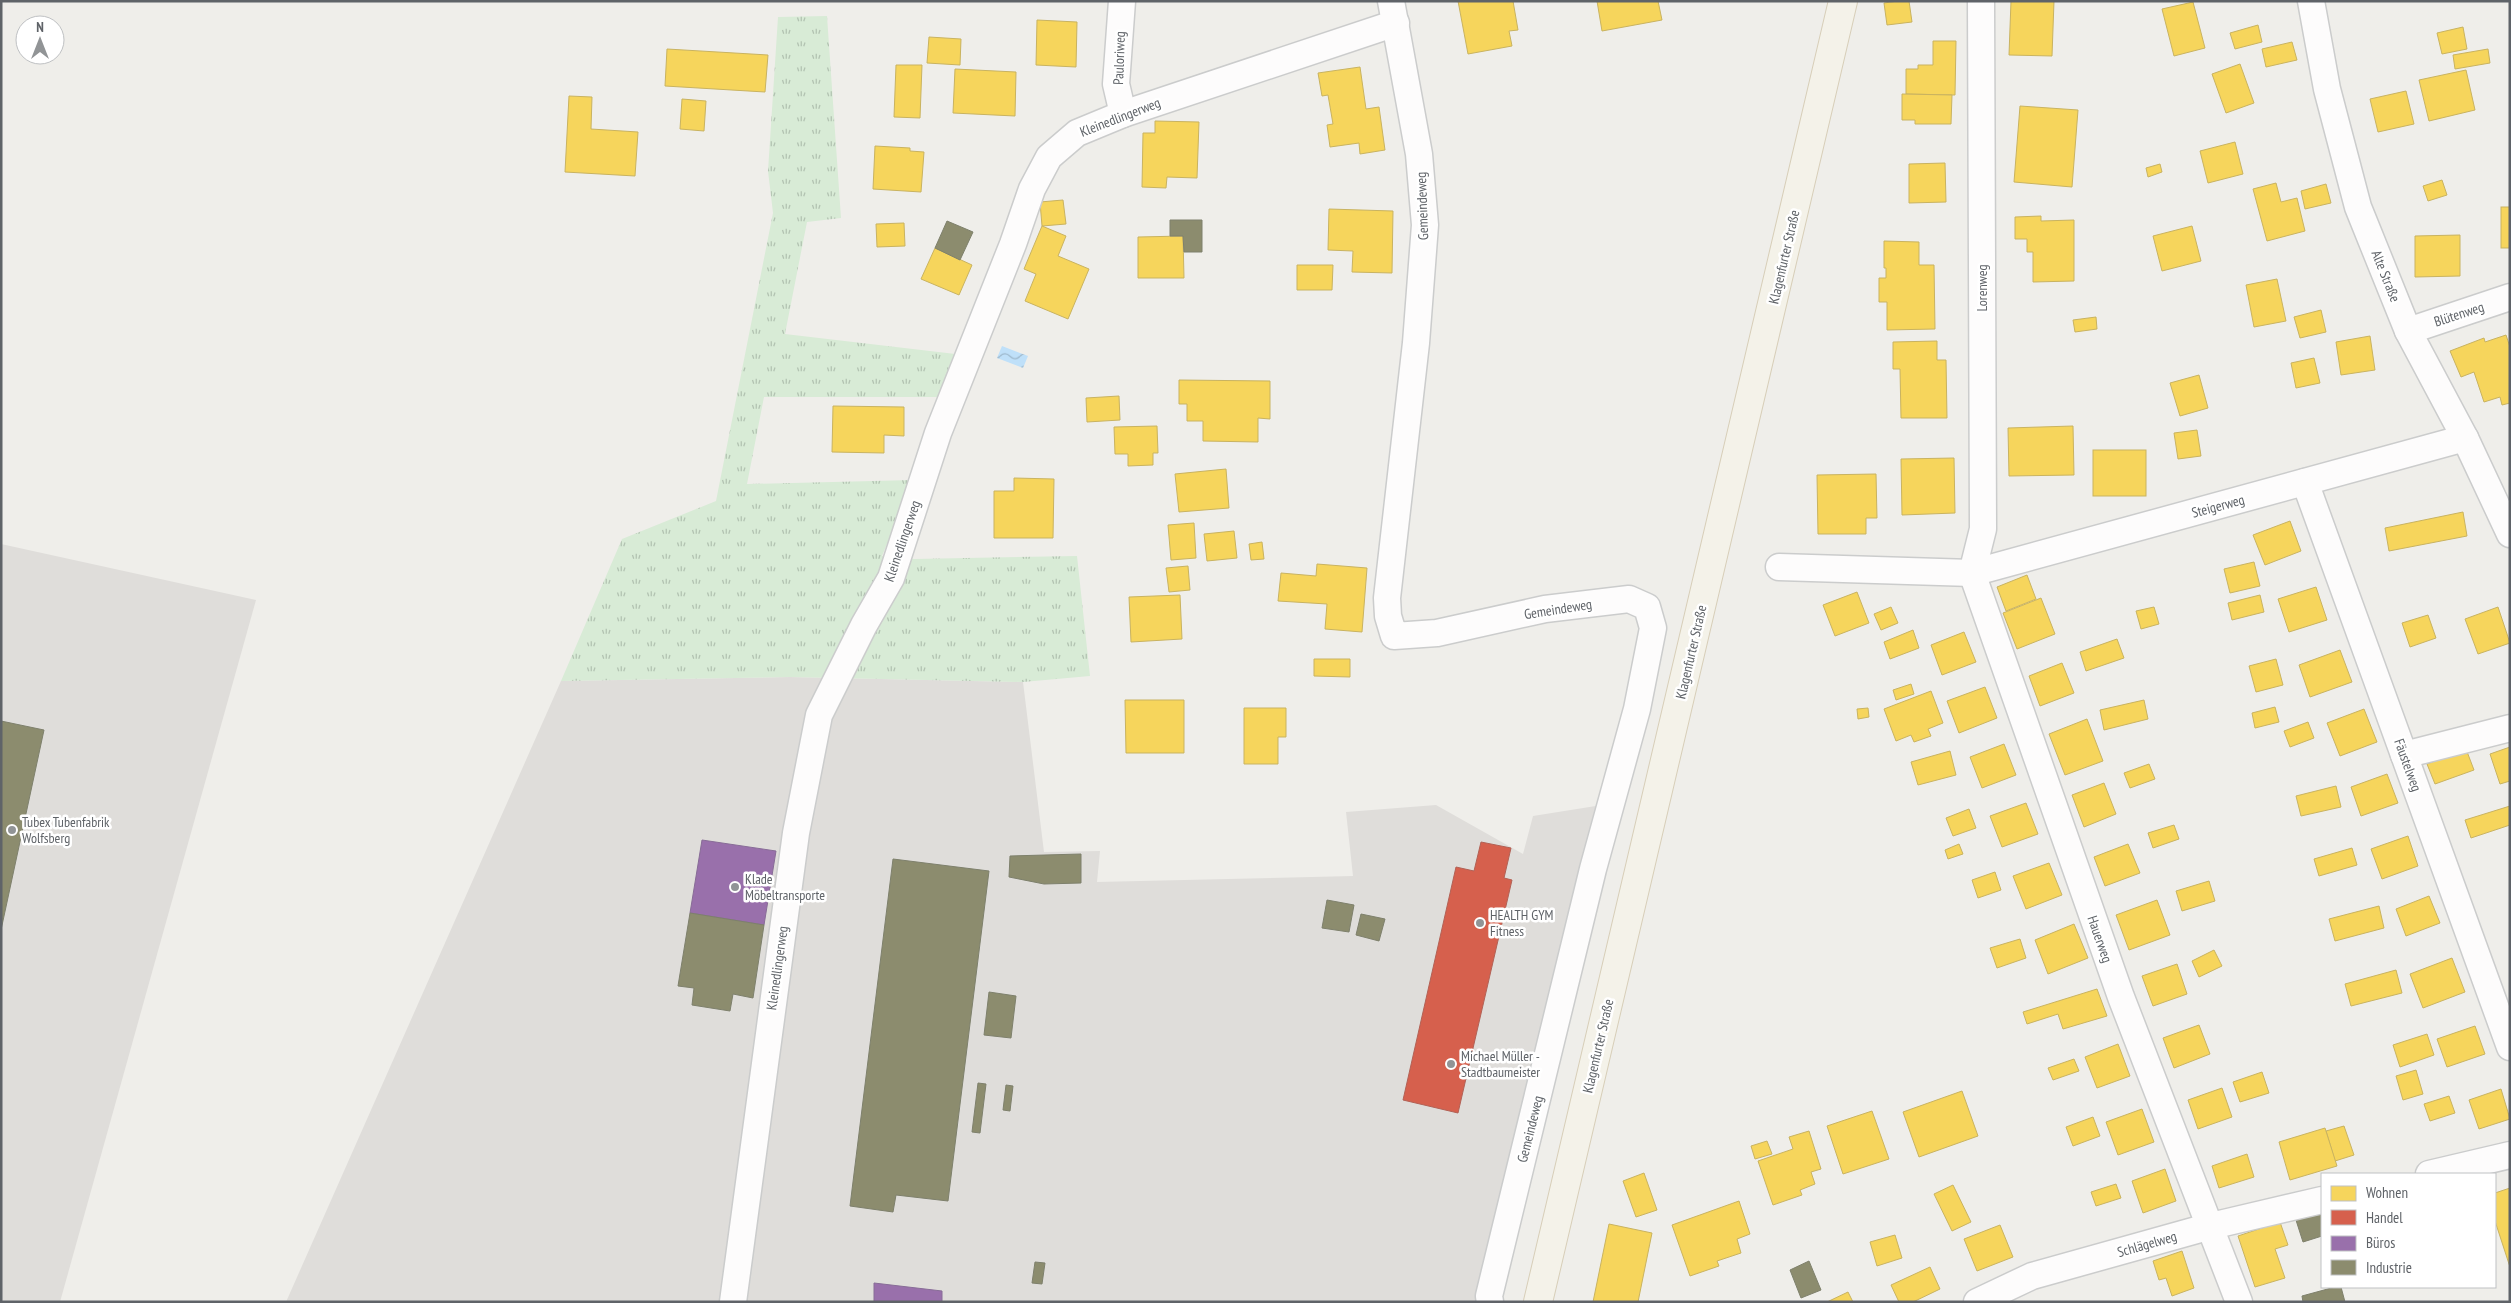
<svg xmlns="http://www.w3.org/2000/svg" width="2511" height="1303" font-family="'PT Sans Narrow',sans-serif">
	<defs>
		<pattern id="grass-tufts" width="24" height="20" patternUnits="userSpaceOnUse" patternTransform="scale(1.25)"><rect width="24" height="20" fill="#d8ebd6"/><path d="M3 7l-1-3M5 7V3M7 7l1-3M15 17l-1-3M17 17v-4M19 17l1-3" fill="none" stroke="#b2c2b1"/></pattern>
		<pattern id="water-waves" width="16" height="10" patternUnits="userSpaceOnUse" patternTransform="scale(1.25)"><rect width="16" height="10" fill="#bfe0f9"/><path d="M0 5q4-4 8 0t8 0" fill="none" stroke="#9eb9cd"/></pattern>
	</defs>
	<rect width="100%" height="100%" fill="#efeeea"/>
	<g fill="#dfddda">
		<path d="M1,544l255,56 -196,702h-59z"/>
		<path d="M790,677l233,5 21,170 56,-1 -3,31 256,-6 -7,-64 90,-7 87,49 10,-38 69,-11 -123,497h-1193l275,-621z"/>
	</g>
	<path fill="url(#grass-tufts)" d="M827,16l14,202 -34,4 -22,112 179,21 -15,42h-185l-17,87 166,-4 -31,76 32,3 163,-3 13,120 -67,6 -233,-5 -229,4 61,-142 94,-38 57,-288 -5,-42 10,-154z"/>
	<path fill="url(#water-waves)" d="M1002,346l26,10 -5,12 -26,-10z"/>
	<g fill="#f6d55c" stroke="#c9b360">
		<path d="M1458,1h55l5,29 -9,1 3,15 -44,8z"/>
		<path d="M1597,1h61l4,19 -60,11z"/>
		<path d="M1898,1h11l3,21 -25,3 -3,-22z"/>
		<path d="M2011,1h43l-2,55 -43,-1z"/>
		<path d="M2193,2l12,46 -31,8 -12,-47z"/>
		<path d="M1037,20l40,2 -1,45 -40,-2z"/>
		<path d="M2258,25l4,17 -27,7 -5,-16z"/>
		<path d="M2463,27l4,22 -25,5 -5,-21z"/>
		<path d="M929,37l32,2 -1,26 -33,-2z"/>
		<path d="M1933,41h23l-1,54 -49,-1v-25h12v-4h15z"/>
		<path d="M2292,42l5,18 -31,7 -4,-18z"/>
		<path d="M667,49l101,6 -3,37 -100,-6z"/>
		<path d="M2488,49l2,14 -35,6 -2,-14z"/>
		<path d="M2240,64l14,39 -28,10 -14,-39z"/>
		<path d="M896,65h26l-2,53 -26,-1z"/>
		<path d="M1360,67l6,42 13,-2 6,43 -25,4 -1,-11 -29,4 -3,-22 6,-1 -5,-29 -6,1 -4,-23z"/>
		<path d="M955,69l61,3 -1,44 -62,-3z"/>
		<path d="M2466,70l9,40 -46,11 -10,-41z"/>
		<path d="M2406,91l8,33 -36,8 -8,-33z"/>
		<path d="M1902,94l50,1 -1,29h-36v-4h-13z"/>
		<path d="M569,96l23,1 -1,32 47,3 -3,44 -70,-4z"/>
		<path d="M682,99l24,2 -2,30 -24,-2z"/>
		<path d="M2020,106l58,4 -6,77 -58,-5z"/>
		<path d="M1155,121l44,1 -2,56 -30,-1 -1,11 -24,-1 1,-54h12z"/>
		<path d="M2235,142l8,32 -35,9 -8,-32z"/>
		<path d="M875,146l35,2v3l14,1 -3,40 -48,-3z"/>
		<path d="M1945,163l1,39 -37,1v-39z"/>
		<path d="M2160,164l2,8 -14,5 -2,-9z"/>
		<path d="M2442,180l5,15 -19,6 -5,-15z"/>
		<path d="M2276,183l5,19 16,-4 8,33 -38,10 -14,-52z"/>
		<path d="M2326,184l5,19 -26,6 -4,-18z"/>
		<path d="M1063,200l3,24 -24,2 -2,-24z"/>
		<rect x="2501" y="207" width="9" height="41"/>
		<path d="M1329,209l64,2 -1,62 -40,-1 1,-21 -25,-1z"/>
		<path d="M2041,216v5l33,-1v61l-41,1v-30h-6v-13h-12v-22z"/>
		<path d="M904,223l1,23 -28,1 -1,-23z"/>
		<path d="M1042,226l24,10 -8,20 31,13 -21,50 -43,-18 11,-27 -12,-5z"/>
		<path d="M2192,226l9,35 -39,10 -9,-35z"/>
		<path d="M2460,235v41l-45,1v-41z"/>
		<path d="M1183,236l1,42h-46v-41z"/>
		<path d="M1884,241l35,1v23h15l1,64 -48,1v-28h-8v-24h7v-10h-2z"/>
		<path d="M935,248l37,17 -13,30 -38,-16z"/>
		<path d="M1297,265h36l-1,25h-35z"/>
		<path d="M2277,279l9,42 -32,6 -8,-42z"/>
		<path d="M2321,310l5,22 -26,6 -6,-21z"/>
		<path d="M2096,317l1,12 -22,3 -2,-12z"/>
		<path d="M2506,335l4,12v56l-8,2 -2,-8 -16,5 -10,-30 -13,5 -11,-26 34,-13 1,4z"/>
		<path d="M2370,336l5,34 -34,5 -5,-33z"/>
		<path d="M1937,341v19h9l1,58h-46l-1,-49h-7v-27z"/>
		<path d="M2314,358l6,25 -24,5 -5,-25z"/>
		<path d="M2199,375l9,33 -28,8 -10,-33z"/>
		<path d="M1179,380l91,1v38l-12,-1v24l-55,-1v-20h-16v-17h-8z"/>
		<path d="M1119,396l1,24 -33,2 -1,-24z"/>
		<path d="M833,406l71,1v29l-20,-1v18l-52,-1z"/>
		<path d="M1157,426l1,27h-5v12l-25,1v-12h-13l-1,-27z"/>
		<path d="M2073,426l1,49 -65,1 -1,-48z"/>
		<path d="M2197,430l4,26 -23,3 -4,-26z"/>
		<rect x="2093" y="450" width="53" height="46"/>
		<path d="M1954,458l1,55 -53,2 -1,-56z"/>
		<path d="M1226,469l3,39 -50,4 -4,-38z"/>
		<path d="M1876,474l1,44h-11v16h-48l-1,-59z"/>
		<path d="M1014,478l40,1 -1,59h-59v-47h20z"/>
		<path d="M2463,512l4,24 -78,15 -4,-23z"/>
		<path d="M2290,521l11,30 -36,14 -12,-30z"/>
		<path d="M1194,523l2,35 -25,2 -3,-35z"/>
		<path d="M1234,531l3,27 -30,3 -3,-27z"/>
		<path d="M1262,542l2,17 -13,1 -2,-16z"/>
		<path d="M2254,562l6,24 -30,7 -6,-24z"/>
		<path d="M1317,564l50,4 -5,64 -37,-3 2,-25 -49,-3 3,-28 35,3z"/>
		<path d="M1188,566l2,24 -21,2 -3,-24z"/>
		<path d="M2027,575l9,24 -30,12 -9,-24z"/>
		<path d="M2316,587l11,33 -38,12 -11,-33z"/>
		<path d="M1857,592l12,31 -34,13 -12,-31z"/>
		<path d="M1180,595l2,44 -51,3 -2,-45z"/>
		<path d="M2260,595l4,17 -32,8 -4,-17z"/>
		<path d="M2041,598l14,36 -38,15 -14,-36z"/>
		<path d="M1891,607l7,16 -17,7 -7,-16z"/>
		<path d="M2154,607l5,17 -18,5 -5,-18z"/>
		<path d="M2498,607l12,36 -32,11 -13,-35z"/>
		<path d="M2428,615l8,23 -26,9 -8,-24z"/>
		<path d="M1913,630l6,18 -29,11 -6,-17z"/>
		<path d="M1964,632l12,30 -34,13 -11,-30z"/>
		<path d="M2117,639l7,19 -38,13 -6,-19z"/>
		<path d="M2340,650l12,32 -42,15 -11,-32z"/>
		<path d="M1314,659h36v18l-36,-1z"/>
		<path d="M2276,659l7,26 -27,7 -7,-26z"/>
		<path d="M2062,663l12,30 -34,13 -11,-30z"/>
		<path d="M1911,684l3,10 -18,6 -3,-10z"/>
		<path d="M1985,687l12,31 -38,15 -12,-32z"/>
		<path d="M1931,691l12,32 -15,6 3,7 -17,6 -3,-7 -15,6 -12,-32z"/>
		<path d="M1125,700h59v53h-58z"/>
		<path d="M2144,700l4,19 -44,11 -4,-20z"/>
		<path d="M2275,707l4,15 -24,6 -3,-15z"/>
		<path d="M1244,708h42v29h-8v27h-34z"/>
		<path d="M1868,708l1,9 -11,2 -1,-10z"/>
		<path d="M2364,709l13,33 -37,14 -13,-33z"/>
		<path d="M2087,719l16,42 -38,14 -16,-41z"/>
		<path d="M2308,722l6,16 -24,9 -6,-16z"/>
		<path d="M2004,744l12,31 -34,13 -12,-31z"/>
		<path d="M2510,747v34l-10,3 -10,-30z"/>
		<path d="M2466,749l8,21 -39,14 -8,-20z"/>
		<path d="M1950,751l6,24 -38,10 -7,-23z"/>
		<path d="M2149,764l6,15 -25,9 -6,-15z"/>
		<path d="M2387,774l11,29 -37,13 -10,-29z"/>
		<path d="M2104,783l12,31 -32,13 -12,-32z"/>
		<path d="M2336,786l5,21 -40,9 -5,-20z"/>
		<path d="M2026,803l12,31 -36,13 -12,-31z"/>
		<path d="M2510,806v19l-39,13 -6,-18z"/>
		<path d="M1969,809l7,19 -23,8 -7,-18z"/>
		<path d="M2174,825l5,14 -26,9 -5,-15z"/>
		<path d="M2408,836l10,30 -36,13 -11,-30z"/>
		<path d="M1959,844l4,10 -15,5 -3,-9z"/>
		<path d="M2128,844l12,29 -35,13 -11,-29z"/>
		<path d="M2352,848l5,17 -38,11 -5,-17z"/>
		<path d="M2049,863l13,32 -36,14 -13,-33z"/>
		<path d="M1995,872l6,18 -23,8 -6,-18z"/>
		<path d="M2209,881l6,20 -33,10 -6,-20z"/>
		<path d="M2429,896l11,27 -34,13 -10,-27z"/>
		<path d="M2157,900l13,35 -41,15 -13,-35z"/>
		<path d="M2379,906l5,22 -49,13 -6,-22z"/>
		<path d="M2074,924l14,34 -40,16 -13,-34z"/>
		<path d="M2020,939l6,19 -29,10 -7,-20z"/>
		<path d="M2214,950l8,16 -23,11 -7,-16z"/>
		<path d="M2452,958l13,34 -42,16 -13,-34z"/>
		<path d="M2177,964l10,30 -34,12 -11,-30z"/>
		<path d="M2396,970l6,23 -51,13 -6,-22z"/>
		<path d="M2097,989l10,27 -44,13 -5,-15 -31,10 -4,-12z"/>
		<path d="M2199,1025l11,29 -36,14 -11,-30z"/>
		<path d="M2475,1026l10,28 -38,13 -10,-28z"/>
		<path d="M2427,1034l7,21 -34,12 -7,-22z"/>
		<path d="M2118,1044l12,32 -33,12 -12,-31z"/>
		<path d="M2074,1059l5,12 -26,9 -5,-12z"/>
		<path d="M2416,1070l7,24 -20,6 -7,-24z"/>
		<path d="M2262,1072l7,21 -29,9 -7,-20z"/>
		<path d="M2222,1088l10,29 -34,12 -10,-29z"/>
		<path d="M2501,1089l9,30 -31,10 -10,-29z"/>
		<path d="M1962,1091l16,45 -59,21 -16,-45z"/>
		<path d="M2449,1096l6,17 -25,8 -6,-17z"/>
		<path d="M2142,1109l12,33 -36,13 -12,-33z"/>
		<path d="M1872,1111l17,48 -46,15 -16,-48z"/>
		<path d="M2093,1117l7,19 -27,10 -7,-19z"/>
		<path d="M2344,1126l10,29 -19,6 -9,-30z"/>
		<path d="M2325,1128l12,38 -47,14 -11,-38z"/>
		<path d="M1809,1131l12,38 -10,3 4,12 -15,6 2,5 -29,10 -15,-44 35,-12 -4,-12z"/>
		<path d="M1767,1141l5,13 -17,5 -4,-13z"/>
		<path d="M2247,1154l7,23 -35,11 -7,-22z"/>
		<path d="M2165,1169l11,32 -33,12 -11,-32z"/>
		<path d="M1644,1173l13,37 -21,7 -13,-36z"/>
		<path d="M2116,1184l5,14 -25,8 -5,-14z"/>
		<path d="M1953,1185l18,37 -19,9 -18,-37z"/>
		<path d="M2510,1188v79l-15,-46v-28z"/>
		<path d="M1739,1201l11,33 -13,5 4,14 -24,8 2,5 -29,10 -18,-51z"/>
		<path d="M2280,1222l8,23 -13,4 10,29 -30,9 -17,-51z"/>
		<path d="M1609,1224l43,9 -14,69h-45z"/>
		<path d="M2000,1225l13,32 -36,14 -13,-32z"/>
		<path d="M1895,1235l7,23 -25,8 -7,-24z"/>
		<path d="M2182,1251l12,37 -22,8 -6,-18 -7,2 -6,-19z"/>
		<path d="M1930,1267l10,22 -27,13h-14l-8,-17z"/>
		<path d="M1848,1292l5,10h-26z"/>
	</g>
	<path fill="#d6604d" stroke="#b26155" d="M1481,842l30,6 -7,30 8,2 -54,233 -55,-13 53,-233 18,4z"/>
	<g fill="#9970ab" stroke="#886c97">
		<path d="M702,840l74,11 -12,74 -74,-12z"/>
		<path d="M874,1283l68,8v11h-68z"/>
	</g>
	<g fill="#8c8c6e" stroke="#7e806c">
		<path d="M1170,220h32v32h-18l-1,-16h-13z"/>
		<path d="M947,221l26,11 -13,28 -25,-12z"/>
		<path d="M1,721l43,9 -43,200z"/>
		<path d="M1081,854v29l-37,1 -35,-7 1,-21z"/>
		<path d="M893,859l96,12 -41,330 -52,-6 -3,17 -43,-6z"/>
		<path d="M1327,900l27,5 -5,27 -27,-4z"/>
		<path d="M690,913l74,12 -11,73 -20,-4 -3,17 -38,-6 2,-17 -16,-2z"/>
		<path d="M1361,914l24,5 -6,22 -23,-6z"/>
		<path d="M989,992l27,4 -5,42 -27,-3z"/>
		<path d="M978,1083l8,1 -6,49 -8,-1z"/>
		<path d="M1006,1085l7,1 -3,25 -7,-1z"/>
		<path d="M2320,1210l2,8v18l-19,6 -8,-25z"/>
		<path d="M1809,1261l12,29 -20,8 -11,-28z"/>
		<path d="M1035,1262l10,1 -3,21 -10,-1z"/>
		<path d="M2335,1287h6l4,15h-42l-1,-6z"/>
	</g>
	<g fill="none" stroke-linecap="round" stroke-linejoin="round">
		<g stroke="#cbcccc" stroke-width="29">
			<g id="minor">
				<path d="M1122,1l-6,83 7,30"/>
				<path d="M1391,1l28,153 6,71 -9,118 -29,255 1,18 6,20 43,-3 108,-24 84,-10 18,8 6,21 -16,81 -44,160 -104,427 1,6"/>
				<path d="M2311,1l16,88 31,118 50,124 57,107 45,96"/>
				<path d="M2408,331l102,-34"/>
				<path d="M2305,482l205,565"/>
				<path d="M1779,567l193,6 493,-135"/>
				<path d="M1972,573l149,424 118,305"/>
				<path d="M1972,573l11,-44 -2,-528"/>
				<path d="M2404,755l106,-27"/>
				<path d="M2429,1174l81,-19"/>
				<path d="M733,1302l63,-469 23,-118 45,-90 27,-47 47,-145 75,-189 19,-55 17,-32 28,-24 46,-19 273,-91"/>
				<path d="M1977,1302l55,-26 179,-50 111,-26"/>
			</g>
		</g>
		<g stroke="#d7ceb8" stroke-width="30">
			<path id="major" d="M1538,1302l305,-1301"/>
		</g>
		<use href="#minor" stroke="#fdfcfc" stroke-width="26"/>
		<use href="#major" stroke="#f4f2e9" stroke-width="28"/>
	</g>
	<g fill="#919496" stroke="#fff" stroke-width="2">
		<circle cx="12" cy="830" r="5"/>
		<circle cx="735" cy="887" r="5"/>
		<circle cx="1480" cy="923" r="5"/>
		<circle cx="1451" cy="1064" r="5"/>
	</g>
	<g text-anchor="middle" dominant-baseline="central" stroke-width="5" stroke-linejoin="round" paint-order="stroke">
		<g font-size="14" fill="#5f6368" stroke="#fff">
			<text transform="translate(1119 58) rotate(-88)">Pauloriweg</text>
			<text transform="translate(1120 117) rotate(-21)">Kleinedlingerweg</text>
			<text transform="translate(1422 206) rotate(-92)">Gemeindeweg</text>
			<text transform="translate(1784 257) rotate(-77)">Klagenfurter Straße</text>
			<text transform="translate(2386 276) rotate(68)">Alte Straße</text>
			<text transform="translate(1982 288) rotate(-90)">Lorenweg</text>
			<text transform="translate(2459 314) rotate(-18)">Blütenweg</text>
			<text transform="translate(2218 506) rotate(-15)">Steigerweg</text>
			<text transform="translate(902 541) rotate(-71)">Kleinedlingerweg</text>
			<text transform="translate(1558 609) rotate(-9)">Gemeindeweg</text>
			<text transform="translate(1691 652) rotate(-77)">Klagenfurter Straße</text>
			<text transform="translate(2408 765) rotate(70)">Fäustelweg</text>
			<text transform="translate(2100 939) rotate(71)">Hauerweg</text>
			<text transform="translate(777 968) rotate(-82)">Kleinedlingerweg</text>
			<text transform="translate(1598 1046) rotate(-77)">Klagenfurter Straße</text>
			<text transform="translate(1530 1129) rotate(-76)">Gemeindeweg</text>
			<text transform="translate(2147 1244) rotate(-16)">Schlägelweg</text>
		</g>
		<g font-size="14" fill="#5f6368" stroke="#fff" text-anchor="start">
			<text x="22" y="822">Tubex Tubenfabrik<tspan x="22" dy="16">Wolfsberg</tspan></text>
			<text x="745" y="879">Klade<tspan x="745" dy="16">Möbeltransporte</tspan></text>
			<text x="1490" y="915">HEALTH GYM<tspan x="1490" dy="16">Fitness</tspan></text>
			<text x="1461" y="1056">Michael Müller -<tspan x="1461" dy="16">Stadtbaumeister</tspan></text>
		</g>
	</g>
	<rect width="2511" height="1303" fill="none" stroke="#5f6368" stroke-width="5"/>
	<rect x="2321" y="1173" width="175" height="115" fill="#ffffff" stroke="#bfc1c3"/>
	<rect x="2331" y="1186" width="25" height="15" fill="#f6d55c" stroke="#bfc1c3"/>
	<text x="2366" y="1198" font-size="15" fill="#5f6368">Wohnen</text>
	<rect x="2331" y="1210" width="25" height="15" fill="#d6604d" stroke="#bfc1c3"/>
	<text x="2366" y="1223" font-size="15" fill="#5f6368">Handel</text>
	<rect x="2331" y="1236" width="25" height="15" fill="#9970ab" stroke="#bfc1c3"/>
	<text x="2366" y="1248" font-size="15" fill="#5f6368">Büros</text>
	<rect x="2331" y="1260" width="25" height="15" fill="#8c8c6e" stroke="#bfc1c3"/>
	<text x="2366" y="1273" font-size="15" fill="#5f6368">Industrie</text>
	<g transform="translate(40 40)"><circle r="24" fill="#ffffff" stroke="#bfc1c3"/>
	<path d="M0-4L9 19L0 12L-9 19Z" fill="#919496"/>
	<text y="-8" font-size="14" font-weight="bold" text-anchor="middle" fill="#5f6368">N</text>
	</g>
</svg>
